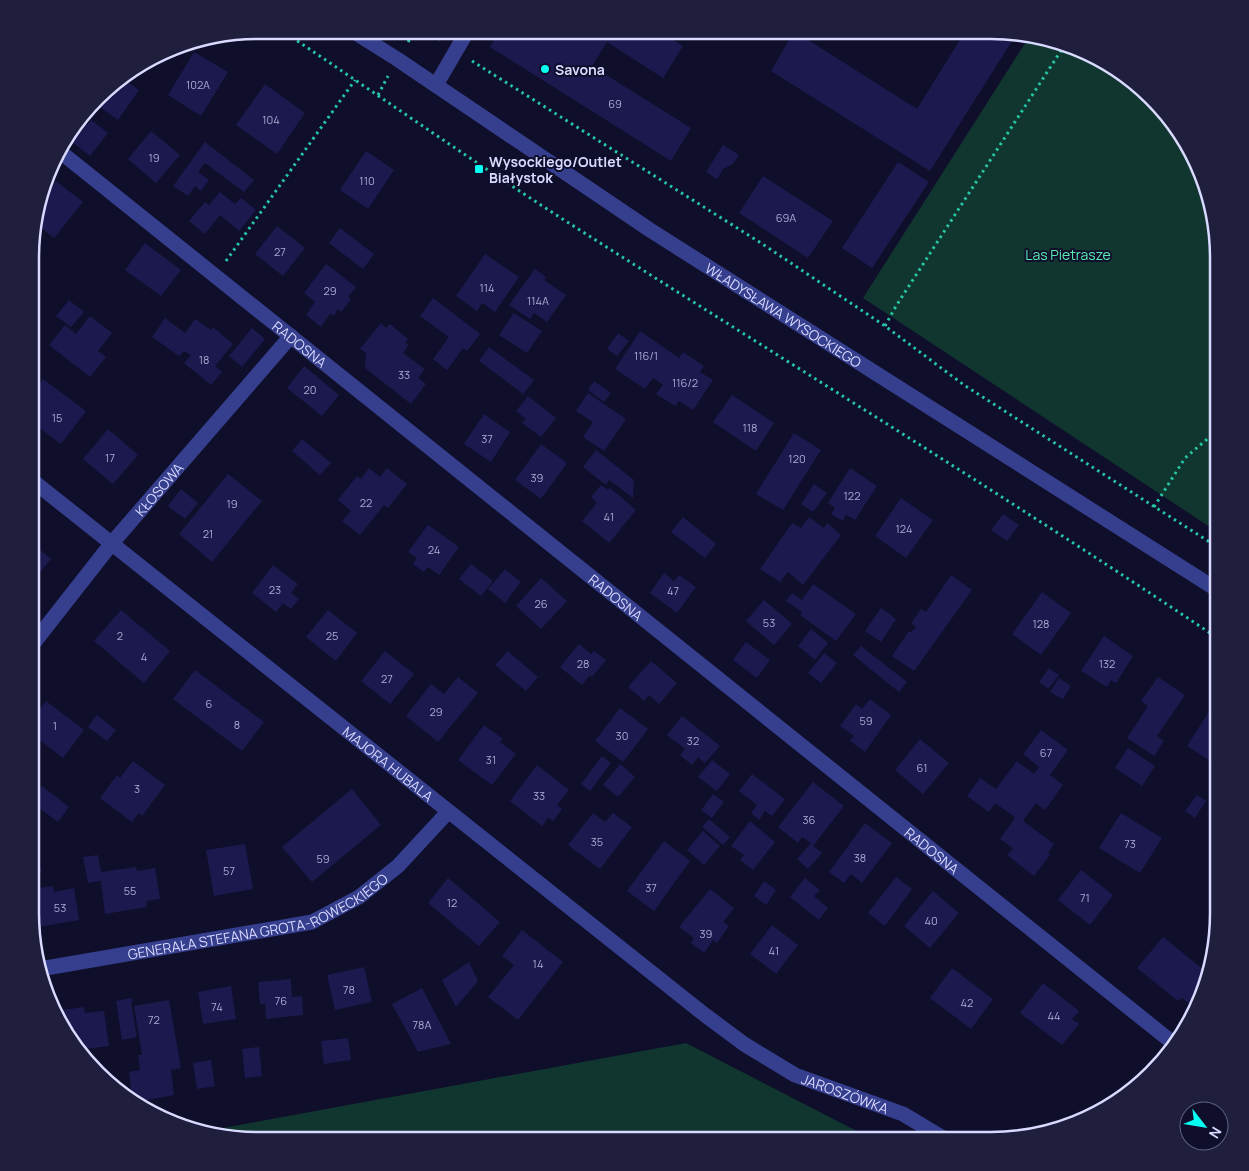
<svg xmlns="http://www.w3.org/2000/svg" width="1249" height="1171" font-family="Manrope,sans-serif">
	<rect width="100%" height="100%" fill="#0f0e2b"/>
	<g fill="#11362f">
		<path d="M1029,37l63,17 71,54 39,63 16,71 1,291 -356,-235z"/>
		<path d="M686,1043l190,98h-619l-45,-11z"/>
	</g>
	<g fill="#1c194e">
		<path d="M500,30h32l5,3 2,-3h11l15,10 7,-10h86l25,16 -20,32 -56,-36 -15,24 99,62 -20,33 -181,-114z"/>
		<path d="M966,30l41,1 10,2 -87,138 -159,-100 23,-40 123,78z"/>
		<path d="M194,52l34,20 -27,44 -33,-21z"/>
		<path d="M122,78l17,12 -21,30 -24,-17 17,-19z"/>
		<path d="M265,84l40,29 -28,41 -41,-29z"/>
		<path d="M81,119l6,6 4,-5 17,13 -18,23 -24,-19z"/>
		<path d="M151,131l29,24 -24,28 -28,-24z"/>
		<path d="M205,142l49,38 -10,12 -39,-29 -7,9 11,8 -8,11 -6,-5 -7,10 -15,-10z"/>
		<path d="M723,145l16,10 -6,9 -10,5 -6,10 -11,-7z"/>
		<path d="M366,151l28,19 -26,39 -28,-19z"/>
		<path d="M898,162l31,20 -57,86 -30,-20z"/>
		<path d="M763,176l70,45 -25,37 -69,-45z"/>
		<path d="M56,181l27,21 -29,36 -20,-16v-9l4,-10z"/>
		<path d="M220,192l15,12 6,-6 15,12 -17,21 -19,-16 -15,19 -16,-13 16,-19 4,3z"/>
		<path d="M277,226l28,22 -22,28 -28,-22z"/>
		<path d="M340,228l34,26 -11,15 -34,-26z"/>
		<path d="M145,243l36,27 -20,26 -36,-26z"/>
		<path d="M485,254l34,23 -24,35 -13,-9 -5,8 -21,-15z"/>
		<path d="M326,264l30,23 -8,10 3,2 -10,13 -3,-3 -4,7 -4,-2 -9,13 -15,-12 9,-13 -11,-9z"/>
		<path d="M535,269l11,8 -2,3 22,15 -19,27 -13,-9 -4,6 -21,-14z"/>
		<path d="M433,298l47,36 -13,17 -4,-3 -16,22 -14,-11 16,-22 -29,-21z"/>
		<path d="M69,300l15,12 -13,15 -15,-11z"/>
		<path d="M514,313l28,18 -15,22 -28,-18z"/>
		<path d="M90,316l22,17 -14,18 8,6 -16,20 -41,-32 16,-20 11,9z"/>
		<path d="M165,318l20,15 10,-14 16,11 2,-3 20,17 -18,22 7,6 -11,13 -27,-22 7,-8 -7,-4 -5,5 -27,-19z"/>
		<path d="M381,323l5,5 4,-4 18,15 -3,4 4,2 -6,8 22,16 -7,9 8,6 -15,20 -46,-36 1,-15 -6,-4z"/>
		<path d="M252,328l13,11 -23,28 -13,-11z"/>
		<path d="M640,331l39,27 4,-6 21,14 -4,6 13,8 -20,30 -14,-9 -4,5 -19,-12 7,-9 -10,-7 -8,11 -30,-20z"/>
		<path d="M618,333l11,8 -12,15 -10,-7z"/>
		<path d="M489,347l45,33 -11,14 -44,-33z"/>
		<path d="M304,366l35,29 -17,21 -35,-28z"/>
		<path d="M43,379l43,32 -25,33 -28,-21v-31z"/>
		<path d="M594,381l17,12 -7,9 -16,-12z"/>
		<path d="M588,393l38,26 -22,32 -21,-14 10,-15 -17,-11z"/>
		<path d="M732,395l42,28 -18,28 -43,-29z"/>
		<path d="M528,396l28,22 -15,19 -19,-14 4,-4 -10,-8z"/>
		<path d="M484,414l26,18 -19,30 -27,-18z"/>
		<path d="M108,429l30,26 -25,29 -30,-25z"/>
		<path d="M794,433l27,17 -38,60 -27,-16z"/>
		<path d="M302,439l29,24 -11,12 -28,-24z"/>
		<path d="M541,444l26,19 -26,36 -26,-19z"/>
		<path d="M596,450l38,30 -1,18 -24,-18 -3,5 -23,-18z"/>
		<path d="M369,468l11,9 7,-9 20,16 -19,24 -4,-3 -24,30 -18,-14 9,-10 -13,-11 19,-24 4,3z"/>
		<path d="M850,468l27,18 -22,34 -9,-5 -3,6 -12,-7 4,-6 -7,-5z"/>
		<path d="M228,474l34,27 -50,61 -33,-28z"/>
		<path d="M814,484l13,9 -14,19 -12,-8z"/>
		<path d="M601,485l7,5 2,-2 26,22 -27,33 -27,-22 15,-18 -6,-6z"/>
		<path d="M181,489l17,14 -13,16 -17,-13z"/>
		<path d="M901,498l32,22 -27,38 -31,-22z"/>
		<path d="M1003,514l16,11 -12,16 -16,-11z"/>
		<path d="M683,517l33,27 -11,14 -34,-26z"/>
		<path d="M809,517l15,11 3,-5 14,12 -38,50 -15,-13 -8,10 -20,-13 32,-46 9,5z"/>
		<path d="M428,525l31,22 -20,28 -11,-8 -4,5 -11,-8 4,-6 -9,-6z"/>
		<path d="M33,544l18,15 -19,23z"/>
		<path d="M471,564l22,17 -12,15 -22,-17z"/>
		<path d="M273,565l25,19 -7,9 8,6 -8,10 -8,-6 -7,9 -24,-19z"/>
		<path d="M505,569l16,13 -16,21 -17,-14z"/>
		<path d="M664,573l10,8 5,-6 17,12 -19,26 -27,-20z"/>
		<path d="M951,575l21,15 -58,81 -22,-15 17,-25 2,1 5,-5 -5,-4 6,-8 4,-6 5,3z"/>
		<path d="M541,578l26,23 -26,28 -25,-23z"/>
		<path d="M813,584l43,30 -20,27 -36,-26 2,-3 -16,-11 6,-8 10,7z"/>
		<path d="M1042,592l29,21 -30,42 -29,-21z"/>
		<path d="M764,600l28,24 -18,21 -28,-24z"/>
		<path d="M881,608l15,11 -15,23 -16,-11z"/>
		<path d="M121,610l49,41 -26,32 -50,-42z"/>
		<path d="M328,610l29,23 -21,28 -30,-24z"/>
		<path d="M811,629l17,14 -13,17 -17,-14z"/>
		<path d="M1104,636l29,20 -17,27 -5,-3 -4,7 -26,-16z"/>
		<path d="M746,642l24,18 -13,18 -24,-18z"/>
		<path d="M579,644l12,10 3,-3 12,9 -14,17 -2,-2 -8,10 -22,-18z"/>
		<path d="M861,646l46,36 -8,10 -46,-37z"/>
		<path d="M385,651l29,23 -24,30 -29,-23z"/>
		<path d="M508,651l30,26 -12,14 -31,-26z"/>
		<path d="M824,653l13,10 -16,20 -13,-10z"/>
		<path d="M651,661l26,22 -18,21 -10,-9 -5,6 -16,-14z"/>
		<path d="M1049,668l10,7 -11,14 -9,-7z"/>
		<path d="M195,670l69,52 -22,29 -69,-52z"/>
		<path d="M458,677l20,16 -40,49 -32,-26 25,-32 13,10z"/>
		<path d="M1158,677l27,18 -28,41 7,5 -10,15 -27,-18 21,-32 -7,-5z"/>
		<path d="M1059,678l12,8 -8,13 -13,-7z"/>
		<path d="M870,699l21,16 -26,37 -15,-11 4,-5 -14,-10 16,-22 6,5z"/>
		<path d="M46,701l38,29 -21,28 -31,-24v-14z"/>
		<path d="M620,708l28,21 -25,33 -28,-21z"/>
		<path d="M1210,710l9,6v51l-32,-21z"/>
		<path d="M97,715l19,15 -9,11 -19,-14z"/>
		<path d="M682,716l38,30 -15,17 -7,-6 -6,8 -12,-10 5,-6 -18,-14z"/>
		<path d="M484,725l19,14 -3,3 16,12 -24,31 -34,-25z"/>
		<path d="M1041,730l27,20 -18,25 13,10 -18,25 -9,-7 -13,18 31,23 -6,9 2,2 -16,21 -27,-21 6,-7 -13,-9 15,-21 -3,-3 -17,-12 -6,9 -22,-16 13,-18 16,11 21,-28 17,13 5,-7 -16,-13z"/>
		<path d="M920,739l29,24 -26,31 -28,-24z"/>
		<path d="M1128,748l27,18 -13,20 -27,-18z"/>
		<path d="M602,756l9,7 -21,28 -9,-7z"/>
		<path d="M712,760l18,14 -13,17 -19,-14z"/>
		<path d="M133,761l32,24 -23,31 -3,-3 -7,9 -32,-24 17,-23 3,3z"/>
		<path d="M620,764l15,13 -17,20 -15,-12z"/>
		<path d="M537,765l32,25 -12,15 5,4 -9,12 -5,-3 -6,8 -32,-25z"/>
		<path d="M752,774l33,25 -13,17 -7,-5 -6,9 -8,-7 6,-8 -18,-14z"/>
		<path d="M813,782l31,24 -31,40 9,7 -14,16 -11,-10 14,-16 -9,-6 -4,6 -20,-16z"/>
		<path d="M42,786l27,21 -11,15 -27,-20z"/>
		<path d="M352,789l29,36 -69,57 -30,-35z"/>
		<path d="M713,794l11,8 -12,16 -11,-8z"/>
		<path d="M1197,795l9,6 -11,17 -10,-7z"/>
		<path d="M593,813l12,9 8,-9 19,14 -32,42 -32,-24z"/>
		<path d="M1121,813l41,25 -22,35 -41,-25z"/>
		<path d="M709,819l21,18 -7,8 -21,-18z"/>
		<path d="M750,821l25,21 -22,28 -13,-10 4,-5 -13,-9z"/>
		<path d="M865,823l27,20 -30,40 -11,-9 -7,9 -15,-11z"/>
		<path d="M703,831l17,15 -16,19 -17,-15z"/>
		<path d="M664,841l26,20 -36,50 -27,-20z"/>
		<path d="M245,844l8,45 -39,7 -8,-46z"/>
		<path d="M31,853l11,18 -11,4z"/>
		<path d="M98,855l3,17 35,-5 1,4 18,-3 5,31 -14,2 1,6 -42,7 -4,-33 -13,2 -5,-26z"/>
		<path d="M1081,870l32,25 -23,30 -32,-25z"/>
		<path d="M896,877l16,12 -27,37 -17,-13z"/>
		<path d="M448,878l52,44 -21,24 -51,-43z"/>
		<path d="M805,878l15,12 -6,6 14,12 -9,12 -29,-23z"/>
		<path d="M764,881l12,9 -10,15 -12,-9z"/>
		<path d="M53,886l1,6 20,-4 5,32 -47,8 -1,-39z"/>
		<path d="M710,889l24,19 -11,14 6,4 -12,17 -4,-3 -9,13 -13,-10 3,-5 -15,-11z"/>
		<path d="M933,891l26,22 -29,35 -26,-22z"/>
		<path d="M772,925l26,20 -22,29 -26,-20z"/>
		<path d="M522,930l41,32 -45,58 -30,-23 26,-32 -12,-9z"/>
		<path d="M1163,937l41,33 -3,3 4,3 -7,28 -3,4 -13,-10 -4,3 -41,-33z"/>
		<path d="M469,962l9,19 -22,26 -14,-27z"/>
		<path d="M364,967l8,35 -37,8 -8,-35z"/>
		<path d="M952,968l41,31 -22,30 -41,-31z"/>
		<path d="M291,979l1,18 10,-1 1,19 -37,4 -1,-15h-5l-2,-22z"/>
		<path d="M1043,983l36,28 -7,8 7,5 -17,21 -42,-32z"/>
		<path d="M231,986l5,33 -33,5 -5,-32z"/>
		<path d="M422,988l29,56 -33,8 -26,-48z"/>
		<path d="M132,998l1,4h-2l6,35 -15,3 -6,-39z"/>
		<path d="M169,1000l12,68 -10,2 3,25 -37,7 -5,-3 -3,-27 11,-2 -2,-15h4l-8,-49z"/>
		<path d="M84,1007l1,6 19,-2 5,35 -31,4 -21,-35 -1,-4z"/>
		<path d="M348,1038l3,22 -27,4 -3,-23z"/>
		<path d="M259,1047l3,29 -17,2 -3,-29z"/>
		<path d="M211,1060l4,26 -18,3 -4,-26z"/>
	</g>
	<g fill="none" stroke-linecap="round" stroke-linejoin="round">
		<g stroke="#26c6a5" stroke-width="3" stroke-dasharray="2.5 4" stroke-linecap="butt">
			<path d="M281,30c93,62 185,127 280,188 219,140 442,276 658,421"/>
			<path d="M423,30l17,10"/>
			<path d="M408,42l8,-12"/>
			<path d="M472,61l289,182 124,83 79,59 255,163"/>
			<path d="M378,95l10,-19"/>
			<path d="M226,261l129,-181"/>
			<path d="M885,326l11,-20 168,-260"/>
			<path d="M1154,507l31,-49 34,-29"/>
		</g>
		<g stroke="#363f8e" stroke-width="15">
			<path id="s1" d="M351,30l46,29 253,171 569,361"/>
			<path d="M436,85l32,-55"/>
			<path id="s2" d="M58,150l1115,893"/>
			<path id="s3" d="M33,481l672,534 39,29 51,31 108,39 45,27"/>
			<path id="s4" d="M32,645l80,-102 179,-207"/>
			<path id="s5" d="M40,969l272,-47 47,-25 39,-31 50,-54"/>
		</g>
	</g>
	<g fill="#05fff3" stroke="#0f0e2b" stroke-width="2">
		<circle cx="545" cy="69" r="5"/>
		<rect x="474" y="164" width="10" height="10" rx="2.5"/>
	</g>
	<g text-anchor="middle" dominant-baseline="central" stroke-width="4" stroke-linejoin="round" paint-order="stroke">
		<g font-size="11" fill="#aaaad3">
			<text x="198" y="84">102A</text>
			<text x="615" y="103">69</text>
			<text x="271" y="119">104</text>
			<text x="154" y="157">19</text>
			<text x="367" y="180">110</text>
			<text x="786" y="217">69A</text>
			<text x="280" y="251">27</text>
			<text x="487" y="287">114</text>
			<text x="330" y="290">29</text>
			<text x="538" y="300">114A</text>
			<text x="646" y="355">116/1</text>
			<text x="204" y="359">18</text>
			<text x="404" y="374">33</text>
			<text x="685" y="382">116/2</text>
			<text x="310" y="389">20</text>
			<text x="57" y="417">15</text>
			<text x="750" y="427">118</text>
			<text x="487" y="438">37</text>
			<text x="110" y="457">17</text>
			<text x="797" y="458">120</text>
			<text x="537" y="477">39</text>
			<text x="852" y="495">122</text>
			<text x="366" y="502">22</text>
			<text x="232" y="503">19</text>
			<text x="609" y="516">41</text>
			<text x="904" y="528">124</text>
			<text x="208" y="533">21</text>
			<text x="434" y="549">24</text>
			<text x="275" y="589">23</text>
			<text x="673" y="590">47</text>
			<text x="541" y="603">26</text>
			<text x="769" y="622">53</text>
			<text x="1041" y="623">128</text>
			<text x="120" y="635">2</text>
			<text x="332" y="635">25</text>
			<text x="144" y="656">4</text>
			<text x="583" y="663">28</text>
			<text x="1107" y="663">132</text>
			<text x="387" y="678">27</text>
			<text x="209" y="703">6</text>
			<text x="436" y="711">29</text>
			<text x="866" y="720">59</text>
			<text x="237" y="724">8</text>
			<text x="55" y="725">1</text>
			<text x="622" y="735">30</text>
			<text x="693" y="740">32</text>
			<text x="1046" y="752">67</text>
			<text x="491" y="759">31</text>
			<text x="922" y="767">61</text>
			<text x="137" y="788">3</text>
			<text x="539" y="795">33</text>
			<text x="809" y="819">36</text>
			<text x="597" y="841">35</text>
			<text x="1130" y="843">73</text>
			<text x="860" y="857">38</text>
			<text x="323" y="858">59</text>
			<text x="229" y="870">57</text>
			<text x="651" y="887">37</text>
			<text x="130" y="890">55</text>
			<text x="1085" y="897">71</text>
			<text x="452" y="902">12</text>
			<text x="60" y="907">53</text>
			<text x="931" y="920">40</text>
			<text x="706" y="933">39</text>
			<text x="774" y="950">41</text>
			<text x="538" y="963">14</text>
			<text x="349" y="989">78</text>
			<text x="281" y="1000">76</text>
			<text x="967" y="1002">42</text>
			<text x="217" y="1006">74</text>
			<text x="1054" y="1015">44</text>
			<text x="154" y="1019">72</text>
			<text x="422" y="1024">78A</text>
		</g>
		<g font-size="14" font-weight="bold" fill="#d9daff" stroke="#0f0e2b" text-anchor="start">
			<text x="555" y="69">Savona</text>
			<text x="489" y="161">Wysockiego/Outlet<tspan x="489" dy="16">Białystok</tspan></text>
		</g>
		<g font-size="14" fill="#5aeab1" stroke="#0f0e2b">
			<text x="1068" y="254">Las Pietrasze</text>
		</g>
		<g font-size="14" fill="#d9daff" stroke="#0f0e2b">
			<text stroke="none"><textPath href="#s1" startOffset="518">WŁADYSŁAWA WYSOCKIEGO</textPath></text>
			<text stroke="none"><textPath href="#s2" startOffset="310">RADOSNA</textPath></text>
			<text stroke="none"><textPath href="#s4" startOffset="201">KŁOSOWA</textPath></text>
			<text stroke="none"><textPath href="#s2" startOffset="715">RADOSNA</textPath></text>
			<text stroke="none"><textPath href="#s3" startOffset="454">MAJORA HUBALA</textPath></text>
			<text stroke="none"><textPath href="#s2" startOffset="1120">RADOSNA</textPath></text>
			<text stroke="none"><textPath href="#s5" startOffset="226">GENERAŁA STEFANA GROTA-ROWECKIEGO</textPath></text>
			<text stroke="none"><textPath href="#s3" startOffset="1020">JAROSZÓWKA</textPath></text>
		</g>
	</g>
	<path d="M0 0H1249V1171H0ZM258 39H991A219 219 0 0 1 1210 258V913A219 219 0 0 1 991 1132H258A219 219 0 0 1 39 913V258A219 219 0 0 1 258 39Z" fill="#1f1e3c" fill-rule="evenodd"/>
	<path fill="none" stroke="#d9daff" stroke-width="2.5" d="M258 39H991A219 219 0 0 1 1210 258V913A219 219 0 0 1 991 1132H258A219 219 0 0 1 39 913V258A219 219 0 0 1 258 39Z"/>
	<g transform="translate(1204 1126) rotate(121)"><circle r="24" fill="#0f0e2b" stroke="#606080"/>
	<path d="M0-4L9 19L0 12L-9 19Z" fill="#05fff3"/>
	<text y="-8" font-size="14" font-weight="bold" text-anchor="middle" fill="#d9daff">N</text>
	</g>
</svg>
